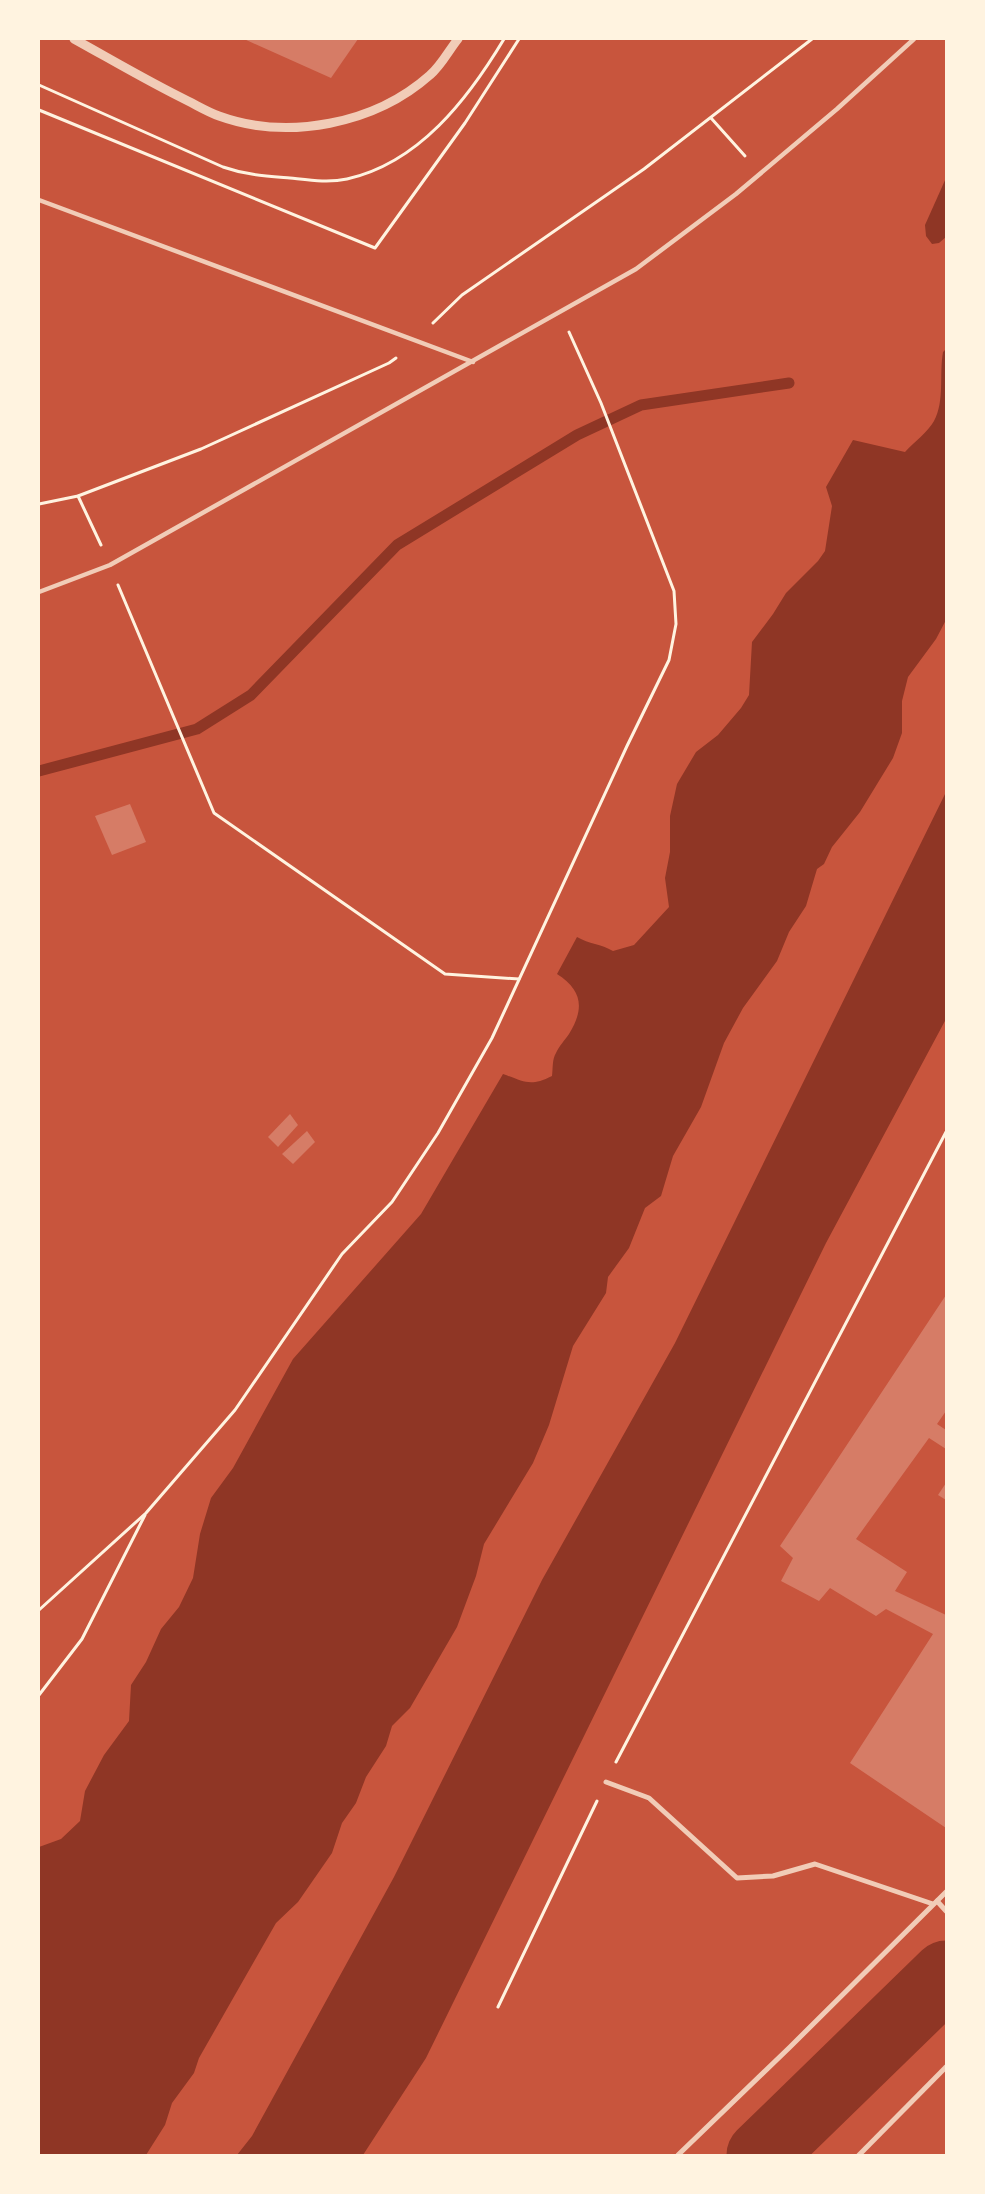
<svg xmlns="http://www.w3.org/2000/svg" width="985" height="2194" font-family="'PT Sans Narrow',sans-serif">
	<rect width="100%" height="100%" fill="#c8553d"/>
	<g fill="#8f3625">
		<path d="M946,178v59l-7,6 -7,1 -6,-8 -1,-11z"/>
		<path d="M946,349v271l-10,19 -28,38 -6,24v32l-9,25 -33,54 -28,35 -8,17 -7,5 -11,37 -17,26 -12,29 -34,47 -19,35 -23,64 -28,49 -12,40 -16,12 -16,40 -21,29 -2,16 -33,53 -24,79 -16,38 -49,81 -8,32 -19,51 -47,81 -18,18 -6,20 -20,31 -10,26 -14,20 -10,30 -34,49 -22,21 -77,135 -5,15 -22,30 -7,22 -19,30h-107v-308l22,-8 19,-18 5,-30 19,-36 25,-34 2,-36 15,-23 15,-33 18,-22 14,-29 7,-44 11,-36 22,-30 60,-109 128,-145 82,-140c22,8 27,13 49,2 1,-7 0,-17 4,-23 3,-7 9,-13 13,-19 16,-26 13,-44 -12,-60l20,-37c12,7 24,7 36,14l21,-6 35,-38 -4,-29 5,-26v-36l7,-32 19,-32 22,-17 23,-27 8,-13 3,-53 21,-28 13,-21 32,-32 7,-10 7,-45 -6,-19 27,-47 52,12c9,-10 23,-20 29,-31 11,-20 5,-47 9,-69z"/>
		<path d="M946,792v227l-120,224 -400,815 -63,97h-126l15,-19 142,-259 148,-297 133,-237z"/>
	</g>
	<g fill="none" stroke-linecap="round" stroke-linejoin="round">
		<path stroke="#8f3625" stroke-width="11" d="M39,771l158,-42 54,-34 146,-150 180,-110 64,-30 148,-22"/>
		<path stroke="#8f3625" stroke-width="69" d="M761,2155l185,-180"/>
	</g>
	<g fill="#d67c66">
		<path d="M244,39h114l-27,39z"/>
		<path d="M130,804l16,38 -34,13 -17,-39z"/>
		<path d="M290,1114l8,11 -20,22 -10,-10z"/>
		<path d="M307,1131l8,11 -22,22 -11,-10z"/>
		<path d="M946,1295v116l-9,13 9,6v19l-17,-11 -73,101 51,33 -12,19 51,24v213l-96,-65 83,-129 -47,-25 -10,7 -46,-28 -11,13 -38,-20 12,-23 -13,-12z"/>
		<path d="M946,1483v17l-8,-5z"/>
	</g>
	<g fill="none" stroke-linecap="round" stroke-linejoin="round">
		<g stroke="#fff3e0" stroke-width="3">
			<path d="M39,85l184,82c23,8 43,9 67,11 19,2 38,5 57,1 72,-16 121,-80 157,-140"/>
			<path d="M39,110l336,138 90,-125 54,-84"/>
			<path d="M711,118l34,38"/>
			<path d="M433,323l29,-28 182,-126 168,-130"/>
			<path d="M78,496l23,49"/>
			<path d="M39,504l39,-8 123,-47 188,-86 7,-5"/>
			<path d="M118,585l96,228 231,161 74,5"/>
			<path d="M39,1610l107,-97 89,-103 107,-156 50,-52 46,-69 54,-95 135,-292 42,-86 7,-36 -2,-33 -73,-188 -32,-71"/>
			<path d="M39,1695l43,-56 63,-124"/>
			<path d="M616,1762l330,-630"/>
			<path d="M498,2007l99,-206"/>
		</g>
		<g stroke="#f1ccb7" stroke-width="4.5">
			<path d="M39,200l434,162"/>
			<path d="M39,592l71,-27 526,-296 100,-75 101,-85 77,-70"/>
		</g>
		<g stroke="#f1ccb7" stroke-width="5">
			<path d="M606,1782l43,16 88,80 36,-2 42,-12 118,40"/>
			<path d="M937,1901l9,10"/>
			<path d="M678,2155l112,-108 156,-155"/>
			<path d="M859,2155l87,-88"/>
		</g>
		<path stroke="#f1ccb7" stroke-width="9" d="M74,39c38,21 75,43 114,62 10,5 20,11 31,15 69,25 156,8 211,-41 11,-9 19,-25 28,-36"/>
	</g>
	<rect width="985" height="2194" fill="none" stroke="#fff3e0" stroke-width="80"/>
</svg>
